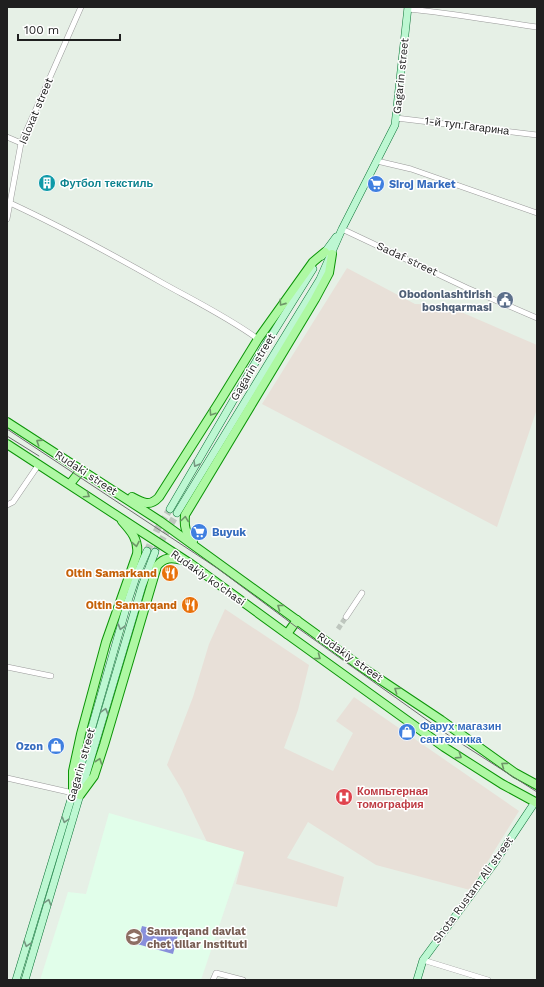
<svg xmlns="http://www.w3.org/2000/svg" width="544" height="987" font-family="'Work Sans',sans-serif">
	<rect width="100%" height="100%" fill="#e6f0e6"/>
	<g fill="#e8e0d8">
		<path d="M347,268l68,36 30,1 92,40v64l-40,118 -235,-123z"/>
		<path d="M225,609l84,56 -11,45 -14,38 49,23 20,-38 -17,-12 18,-24 165,114 -49,79 -94,-25 -68,-43 -21,36 57,19 -7,30 -101,-23 8,-32 -37,-10 -25,-52 -15,-25 26,-68 16,-53z"/>
	</g>
	<path fill="#e1feea" d="M109,813l135,39 -43,128h-161l28,-88 18,2z"/>
	<path fill="#888fdb" d="M142,926l36,9 -5,19 -36,-10z"/>
	<g fill="none" stroke-linecap="round" stroke-linejoin="round">
		<path stroke="#bec6be" stroke-width="5" stroke-dasharray="5 2.5" stroke-linecap="butt" d="M338,629l8,-12"/>
		<g stroke="#bec6be" stroke-width="7" stroke-dasharray="7 3.5" stroke-linecap="butt">
			<path d="M147,551l11,-23 12,-19"/>
			<path d="M155,552l22,-39"/>
		</g>
		<g stroke="#999" stroke-width="6">
			<g id="street">
				<path d="M408,9c43,4 86,12 129,18"/>
				<path d="M396,118l141,17"/>
				<path d="M7,137l14,6"/>
				<path d="M377,161l34,8 126,44"/>
				<path d="M10,203c54,25 105,53 156,82 31,17 63,33 92,54"/>
				<path d="M7,219l14,-76 60,-136"/>
				<path d="M342,229l125,59 70,30"/>
				<path d="M7,505l6,-3 26,-38"/>
				<path d="M346,617l16,-24"/>
				<path d="M7,667l44,9"/>
				<path d="M7,778l66,15"/>
				<path d="M423,960l65,20"/>
				<path d="M213,980l3,-7 27,7"/>
			</g>
		</g>
		<g stroke="#0a7335" stroke-width="8">
			<g id="secondary">
				<path d="M322,256l14,-19"/>
				<path d="M170,509l95,-163 48,-77"/>
				<path d="M177,513l143,-234 22,-50 53,-104 13,-118"/>
				<path d="M16,980l57,-187 56,-195 8,-24 10,-23"/>
				<path d="M25,980l117,-394 13,-34"/>
				<path d="M417,980l6,-20 70,-95 42,-63"/>
			</g>
		</g>
		<g stroke="#0b9407" stroke-width="10">
			<g id="primary">
				<path d="M7,422l153,99 200,145 81,54 74,53 22,12"/>
				<path d="M7,444l184,120 96,70 157,113 58,37 35,19"/>
				<path d="M70,484l11,-14"/>
				<path d="M132,497c11,6 18,10 27,0l61,-96 38,-62 55,-77 12,-10"/>
				<path d="M193,541c-8,-9 -9,-15 -8,-26l130,-216 14,-26 3,-19"/>
				<path d="M287,634l10,-14"/>
				<path d="M73,793v-22l8,-37 25,-92 31,-88c2,-14 -6,-23 -15,-33"/>
				<path d="M80,795l14,-19 10,-31 53,-179c7,-9 15,-9 25,-6"/>
			</g>
		</g>
		<use href="#street" stroke="#fff" stroke-width="5"/>
		<use href="#secondary" stroke="#bdf7d2" stroke-width="7"/>
		<use href="#primary" stroke="#aef8a3" stroke-width="8"/>
		<g stroke="#6d6d6d" stroke-width="1">
			<path d="M7,429l210,139 78,58 156,111 86,55"/>
			<path d="M7,436l32,20"/>
		</g>
	</g>
	<defs><path id="oneway-chevron" d="M-2-3.5L2.5 0L-2 3.5" fill="none" stroke-width="1.6" stroke-linecap="round" stroke-linejoin="round"/></defs>
	<g stroke="#6e9668">
		<use href="#oneway-chevron" transform="translate(282 303) rotate(125)"/>
		<use href="#oneway-chevron" transform="translate(212 413) rotate(123)"/>
		<use href="#oneway-chevron" transform="translate(39 442) rotate(-147)"/>
		<use href="#oneway-chevron" transform="translate(87 495) rotate(34)"/>
		<use href="#oneway-chevron" transform="translate(185 519) rotate(-82)"/>
		<use href="#oneway-chevron" transform="translate(136 544) rotate(79)"/>
		<use href="#oneway-chevron" transform="translate(280 607) rotate(-144)"/>
		<use href="#oneway-chevron" transform="translate(318 657) rotate(36)"/>
		<use href="#oneway-chevron" transform="translate(397 690) rotate(-146)"/>
		<use href="#oneway-chevron" transform="translate(459 756) rotate(33)"/>
		<use href="#oneway-chevron" transform="translate(99 761) rotate(-71)"/>
		<use href="#oneway-chevron" transform="translate(504 765) rotate(-144)"/>
	</g>
	<g stroke="#769681">
		<use href="#oneway-chevron" transform="translate(196 464) rotate(120)"/>
		<use href="#oneway-chevron" transform="translate(121 627) rotate(106)"/>
		<use href="#oneway-chevron" transform="translate(105 711) rotate(-74)"/>
		<use href="#oneway-chevron" transform="translate(65 820) rotate(107)"/>
		<use href="#oneway-chevron" transform="translate(48 902) rotate(-73)"/>
		<use href="#oneway-chevron" transform="translate(27 944) rotate(107)"/>
	</g>
	<defs>
		<g id="building-disc" transform="scale(0.9)"><circle r="9.5" fill="#0f9aa8" stroke="#fff"/><path d="M-4-6H4V6H1V3H-1V6H-4ZM-2.5-4.3h1.7v1.8h-1.7ZM.8-4.3h1.7v1.8H.8ZM-2.5-1h1.7V.8h-1.7ZM.8-1h1.7V.8H.8Z" fill="#fff"/></g>
		<g id="supermarket-disc" transform="scale(0.9)"><circle r="9.5" fill="#3f7fe0" stroke="#fff"/><path d="M-6-5.5h2.5l.6 2H6L4.5 2H-2.5L-4.4-4H-6ZM-1.5 3.2a1.3 1.3 0 1 0 .1 0ZM3 3.2a1.3 1.3 0 1 0 .1 0Z" fill="#fff"/></g>
		<g id="civic-disc" transform="scale(0.9)"><circle r="9.5" fill="#5c6f8a" stroke="#fff"/><path d="M-.6-6.5H3V-4.5H.6V-3L4-1V1h2V6H-6V1h2V-1L-.6-3ZM-1.2 2.5V6h2.4V2.5Z" fill="#fff"/></g>
		<g id="restaurant-disc" transform="scale(0.9)"><circle r="9.5" fill="#e8710a" stroke="#fff"/><path d="M-5-6h1v4h1v-4h1v4h1v-4h1v5L-1.5 .5V6h-2V.5L-5-1ZM5-6V6H3V1.5H1.5Q1.5-4 5-6Z" fill="#fff"/></g>
		<g id="shop-disc" transform="scale(0.9)"><circle r="9.5" fill="#3f7fe0" stroke="#fff"/><path d="M-5-2.5h2.3a2.7 3.5 0 0 1 5.4 0H5L5.5 6h-11ZM-1.5-2.5h3a1.5 2.3 0 0 0-3 0Z" fill="#fff"/></g>
		<g id="hospital-disc" transform="scale(0.9)"><circle r="9.5" fill="#e0444e" stroke="#fff"/><path d="M-5-5h3v3.5h4V-5h3V5h-3V1.5h-4V5h-3Z" fill="#fff"/></g>
		<g id="university-disc" transform="scale(0.9)"><circle r="9.5" fill="#8d6e63" stroke="#fff"/><path d="M0-5L7-2L0 1L-7-2ZM-4 1L0 2.5L4 1V4Q0 6-4 4Z" fill="#fff"/></g>
	</defs>
	<g fill-rule="evenodd">
		<use href="#building-disc" x="47" y="183"/>
		<use href="#supermarket-disc" x="376" y="184"/>
		<use href="#civic-disc" x="505" y="300"/>
		<use href="#supermarket-disc" x="199" y="532"/>
		<use href="#restaurant-disc" x="170" y="573"/>
		<use href="#restaurant-disc" x="190" y="605"/>
		<use href="#shop-disc" x="407" y="732"/>
		<use href="#shop-disc" x="56" y="746"/>
		<use href="#hospital-disc" x="344" y="797"/>
		<use href="#university-disc" x="134" y="937"/>
	</g>
	<g text-anchor="middle" dominant-baseline="central" stroke-width="3" stroke-linejoin="round" paint-order="stroke">
		<g font-size="11" fill="#1f1f1f" stroke="#fff">
			<text transform="translate(401 76) rotate(-84)">Gagarin street</text>
			<text transform="translate(36 111) rotate(-67)">Isloxat street</text>
			<text transform="translate(467 126) rotate(7)">1-й туп.Гагарина</text>
			<text transform="translate(407 259) rotate(25)">Sadaf street</text>
			<text transform="translate(253 367) rotate(-59)">Gagarin street</text>
			<text transform="translate(86 473) rotate(33)">Rudaki street</text>
			<text transform="translate(208 578) rotate(35)">Rudakiy ko'chasi</text>
			<text transform="translate(350 657) rotate(35)">Rudakiy street</text>
			<text transform="translate(81 765) rotate(-74)">Gagarin street</text>
			<text transform="translate(473 890) rotate(-54)">Shota Rustam Ali street</text>
		</g>
		<g font-size="11" font-weight="bold" fill="#0d838f" stroke="#fff" text-anchor="start">
			<text x="60" y="183">Футбол текстиль</text>
		</g>
		<g font-size="11" font-weight="bold" fill="#366cbe" stroke="#fff" text-anchor="start">
			<text x="389" y="184">Siroj Market</text>
			<text x="212" y="532">Buyuk</text>
			<text x="420" y="726">Фарух магазин<tspan x="420" dy="13">сантехника</tspan></text>
			<text x="43" y="746" text-anchor="end">Ozon</text>
		</g>
		<g font-size="11" font-weight="bold" fill="#4e5e75" stroke="#fff" text-anchor="end">
			<text x="492" y="294">Obodonlashtirish<tspan x="492" dy="13">boshqarmasi</tspan></text>
		</g>
		<g font-size="11" font-weight="bold" fill="#c56008" stroke="#fff" text-anchor="end">
			<text x="157" y="573">Oltin Samarkand</text>
			<text x="177" y="605">Oltin Samarqand</text>
		</g>
		<g font-size="11" font-weight="bold" fill="#be3a42" stroke="#fff" text-anchor="start">
			<text x="357" y="791">Компьтерная<tspan x="357" dy="13">томография</tspan></text>
		</g>
		<g font-size="11" font-weight="bold" fill="#785e54" stroke="#fff" text-anchor="start">
			<text x="147" y="931">Samarqand davlat<tspan x="147" dy="13">chet tillar instituti</tspan></text>
		</g>
	</g>
	<rect width="544" height="987" fill="none" stroke="#1f1f1f" stroke-width="16"/>
	<path d="M18 34v6h102v-6" fill="none" stroke="#1f1f1f" stroke-width="2"/>
	<text x="24" y="34" font-size="12" fill="#1f1f1f" stroke="#ffffff" stroke-width="3" paint-order="stroke">100 m</text>
</svg>
